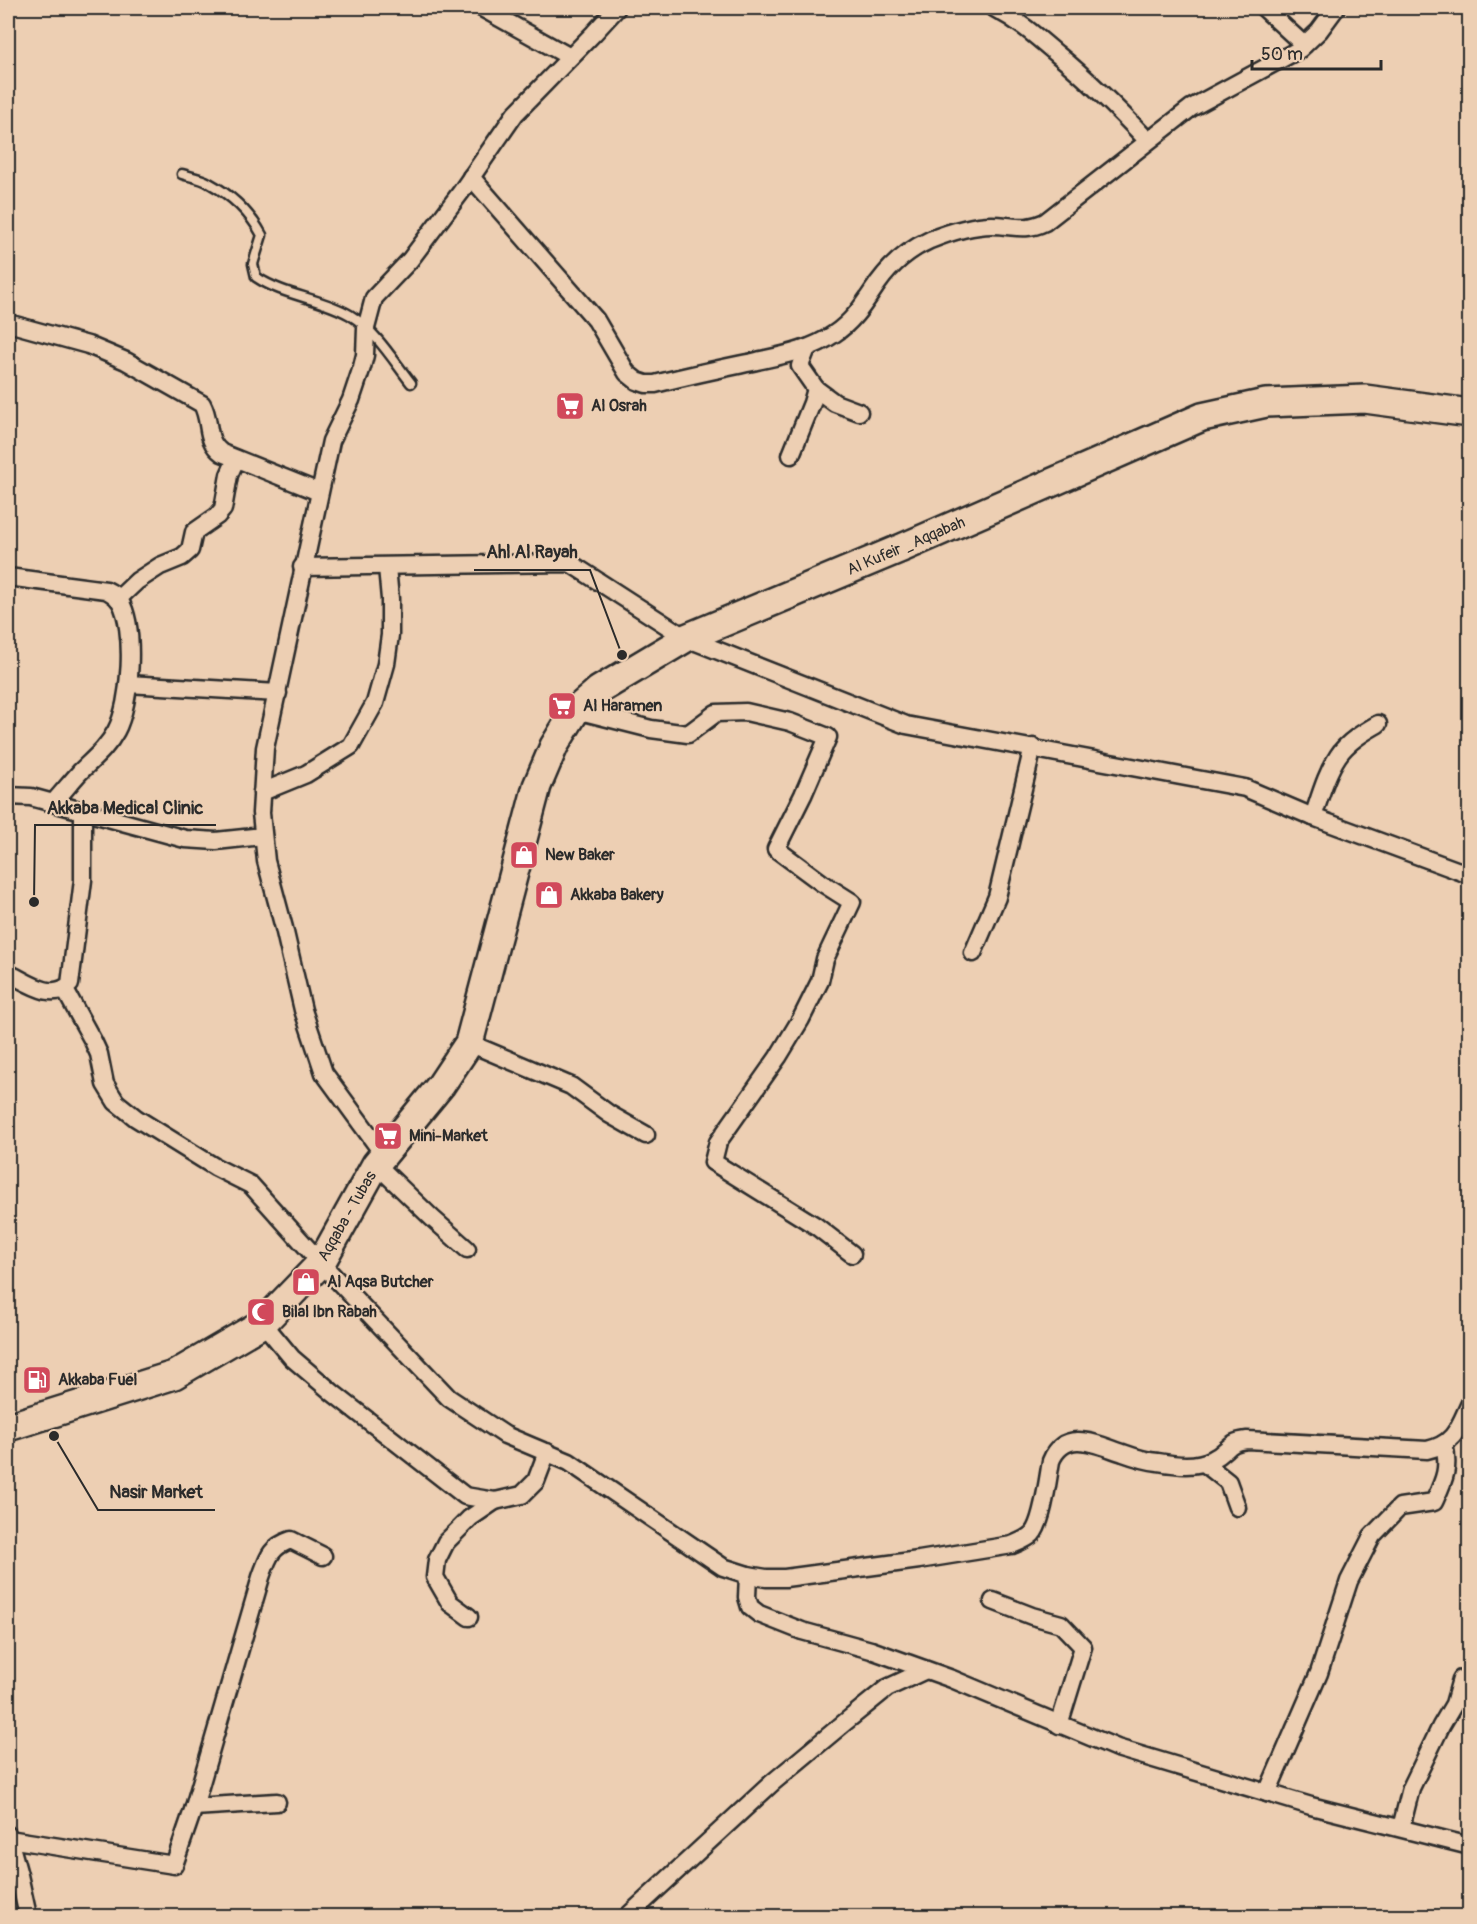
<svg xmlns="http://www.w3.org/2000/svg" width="1477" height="1924" font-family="Pangolin,sans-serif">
	<rect width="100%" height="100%" fill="#edcfb3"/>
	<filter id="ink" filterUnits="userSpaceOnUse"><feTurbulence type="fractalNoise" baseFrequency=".0167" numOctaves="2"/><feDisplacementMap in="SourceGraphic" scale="12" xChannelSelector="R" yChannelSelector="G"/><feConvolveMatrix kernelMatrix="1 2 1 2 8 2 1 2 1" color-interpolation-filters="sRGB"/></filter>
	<g filter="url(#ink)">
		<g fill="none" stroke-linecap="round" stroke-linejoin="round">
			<g stroke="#2b2b2b" stroke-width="13">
				<path id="service" d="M182,174c9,3 19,4 27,9 22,12 41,30 53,52l-9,29 3,13c28,19 65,21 94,38 25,15 43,45 61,68"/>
			</g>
			<g stroke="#2b2b2b" stroke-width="21">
				<g id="minor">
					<path d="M482,8l88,49"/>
					<path d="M994,8c25,13 41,27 63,46 33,27 62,56 91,87"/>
					<path d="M1264,8l40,37"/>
					<path d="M471,177l125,143 31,53 10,8 9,3h9c34,-9 69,-16 102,-23 27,-6 54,-11 77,-27 20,-13 31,-32 44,-51 13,-18 32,-34 52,-43 20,-8 41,-15 62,-15 21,0 32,7 53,-3l146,-114 109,-59 19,-18 17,-23"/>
					<path d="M8,323l80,22 38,16 76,43c10,18 2,36 20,49l97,39"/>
					<path d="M816,389l19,14 24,9"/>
					<path d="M791,455l21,-52 4,-14 -16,-23 7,-18"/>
					<path d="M302,567l268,-4 116,75 220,87 339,63 68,29 157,58"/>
					<path d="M8,577l98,13c6,3 10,5 14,11 16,28 11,102 -4,130 -9,17 -23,28 -36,41 -9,10 -18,21 -27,31"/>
					<path d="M118,599l19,-18 23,-15 22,-9 8,-7 4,-18 23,-16 6,-7 6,-34 7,-16"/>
					<path d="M128,684l150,9"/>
					<path d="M576,710l75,19 37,5 28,-21 30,-1 44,10 38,15 -25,58 -27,54 46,34 30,19 -27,57 -5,22 -19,38 -23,38 -60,85 -5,20 103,64 36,28"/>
					<path d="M262,792l44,-18 45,-28 24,-43 11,-39 4,-29v-36l-3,-32"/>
					<path d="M8,796l23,1 154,42 31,2 47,-5"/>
					<path d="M1313,817c7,-20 13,-43 25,-61 9,-14 26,-24 40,-32"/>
					<path d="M973,953l24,-56 36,-150"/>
					<path d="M8,973c19,9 44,29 62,11l13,-104v-69"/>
					<path d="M65,990l28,51 6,13 6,30 11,18 20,16 79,49 36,18 68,76 130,137 56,37 64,27 154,105 25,8 18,3h19l134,-18 93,-15c7,-3 15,-6 20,-11 11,-12 16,-56 19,-73 14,-34 47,-16 72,-8 11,4 23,8 35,9 18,3 38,6 55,-3 16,-8 14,-17 34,-19l180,10c28,-6 32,-23 43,-47"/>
					<path d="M469,1043l102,43 38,28 37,21"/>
					<path d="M384,1155l-60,-82 -21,-63 -19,-82 -18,-67 -5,-48 4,-65 66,-307 20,-41 11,-33 3,-12 1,-27 8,-30 36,-38 51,-68 54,-78 79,-81 23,-25"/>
					<path d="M376,1164l56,54 35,31"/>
					<path d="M263,1323l29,35 41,35 132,103 30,5 27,-6 14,-14 11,-29"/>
					<path d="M1204,1463l24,19 9,25"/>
					<path d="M748,1575l-1,22 3,10 9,7 43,17 69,19 81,29 165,69 194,58 159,40"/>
					<path d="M993,1601l39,15 29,8 22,23 -24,78"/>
					<path d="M469,1617l-19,-14 -15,-26 2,-17 9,-18 24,-24 25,-17"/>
					<path d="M1267,1793l52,-120 30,-92 23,-45 28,-29 34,-5c10,-22 16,-33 10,-58"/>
					<path d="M194,1807l83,-5"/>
					<path d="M1401,1828l10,-40 30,-62 13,-22 7,-25"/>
					<path d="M8,1835l11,40 9,41"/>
					<path d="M9,1839l165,26 20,-58 67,-230c7,-19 9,-30 30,-37l32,16"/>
					<path d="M628,1916l144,-133 72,-60 43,-35 39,-18"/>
				</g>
			</g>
			<g stroke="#2b2b2b" stroke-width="32">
				<path id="primary" d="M8,1427l166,-52 89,-52 58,-60 55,-99 65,-79 28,-42 68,-257 17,-40 22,-36 23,-20 87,-52 218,-91 298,-130 64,-14 99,-4 105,14"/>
			</g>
			<use href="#service" stroke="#edcfb3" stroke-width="8"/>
			<use href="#minor" stroke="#edcfb3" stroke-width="16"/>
			<use href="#primary" stroke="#edcfb3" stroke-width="27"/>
		</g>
	</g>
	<defs>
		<g id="supermarket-square" transform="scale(1.5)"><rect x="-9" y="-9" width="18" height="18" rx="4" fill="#d1495b" stroke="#edcfb3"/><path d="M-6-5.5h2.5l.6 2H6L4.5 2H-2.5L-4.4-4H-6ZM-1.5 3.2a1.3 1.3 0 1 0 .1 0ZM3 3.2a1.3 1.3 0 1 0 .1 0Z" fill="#fff"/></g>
		<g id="shop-square" transform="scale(1.5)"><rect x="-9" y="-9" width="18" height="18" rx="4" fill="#d1495b" stroke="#edcfb3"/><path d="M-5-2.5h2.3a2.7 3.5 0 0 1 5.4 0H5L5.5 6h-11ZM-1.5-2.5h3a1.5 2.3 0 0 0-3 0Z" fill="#fff"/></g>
		<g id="mosque-square" transform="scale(1.5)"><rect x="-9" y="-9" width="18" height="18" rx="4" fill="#d1495b" stroke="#edcfb3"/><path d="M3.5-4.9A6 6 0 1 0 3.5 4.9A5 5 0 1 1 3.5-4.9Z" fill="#fff"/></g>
		<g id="fuel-square" transform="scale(1.5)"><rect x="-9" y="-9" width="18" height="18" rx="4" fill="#d1495b" stroke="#edcfb3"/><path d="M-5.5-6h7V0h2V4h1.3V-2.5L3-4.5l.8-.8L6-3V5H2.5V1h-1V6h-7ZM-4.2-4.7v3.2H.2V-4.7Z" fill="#fff"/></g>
	</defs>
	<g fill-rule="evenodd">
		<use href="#supermarket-square" x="570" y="406"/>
		<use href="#supermarket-square" x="562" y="706"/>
		<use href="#shop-square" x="524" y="855"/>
		<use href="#shop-square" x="549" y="895"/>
		<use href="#supermarket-square" x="388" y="1136"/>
		<use href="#shop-square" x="306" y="1282"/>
		<use href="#mosque-square" x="261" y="1312"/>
		<use href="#fuel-square" x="37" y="1380"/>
	</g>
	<g text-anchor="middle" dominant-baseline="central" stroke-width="4.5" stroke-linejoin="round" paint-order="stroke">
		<g font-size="16" font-weight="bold" fill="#2b2b2b" stroke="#edcfb3" text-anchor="start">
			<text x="591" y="406">Al Osrah</text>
			<text x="583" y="706">Al Haramen</text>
			<text x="545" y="855">New Baker</text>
			<text x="570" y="895">Akkaba Bakery</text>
			<text x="409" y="1136">Mini-Market</text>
			<text x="327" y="1282">Al Aqsa Butcher</text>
			<text x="282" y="1312">Bilal Ibn Rabah</text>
			<text x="58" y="1380">Akkaba Fuel</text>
		</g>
		<g font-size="16" fill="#2b2b2b" stroke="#edcfb3">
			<text transform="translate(906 546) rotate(-23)">Al Kufeir _Aqqabah</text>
			<text transform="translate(347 1216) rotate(-60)">Aqqaba - Tubas</text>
		</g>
	</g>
	<path fill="none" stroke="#2b2b2b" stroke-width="2" d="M622 655L590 570H474M34 902L35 825H216M54 1436L98 1510H215"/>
	<g fill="#2b2b2b" stroke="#edcfb3" stroke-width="2">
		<circle cx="622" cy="655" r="6"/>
		<circle cx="34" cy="902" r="6"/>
		<circle cx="54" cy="1436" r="6"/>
	</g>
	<g font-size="18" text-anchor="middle" font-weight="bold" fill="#2b2b2b" stroke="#edcfb3" stroke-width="4.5" stroke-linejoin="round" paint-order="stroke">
		<text x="532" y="558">Ahl Al Rayah</text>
		<text x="125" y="814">Akkaba Medical Clinic</text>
		<text x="156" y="1498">Nasir Market</text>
	</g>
	<rect width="1477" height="1924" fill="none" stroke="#edcfb3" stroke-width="30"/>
	<rect x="15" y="15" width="1447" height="1894" fill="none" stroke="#2b2b2b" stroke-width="2" filter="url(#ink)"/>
	<path d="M1252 60v9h129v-9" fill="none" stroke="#2b2b2b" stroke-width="3"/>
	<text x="1261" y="60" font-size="18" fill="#2b2b2b" stroke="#edcfb3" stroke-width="4.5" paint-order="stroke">50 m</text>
</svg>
